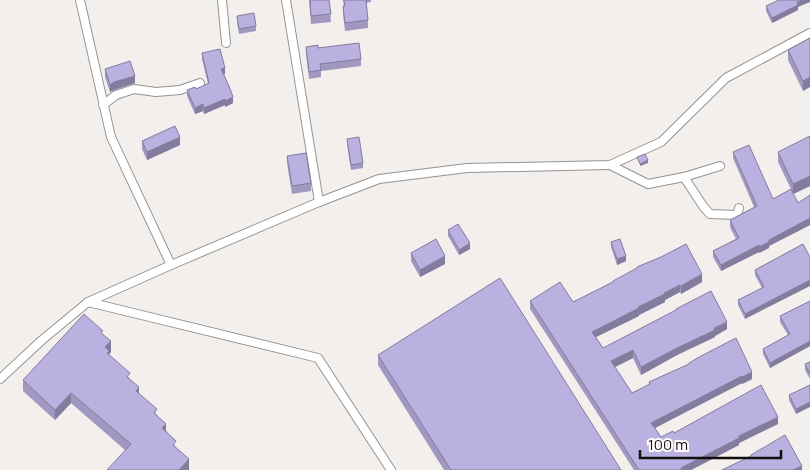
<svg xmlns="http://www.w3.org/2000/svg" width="810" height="470" font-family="Manrope,sans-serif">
	<rect width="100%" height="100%" fill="#f2efed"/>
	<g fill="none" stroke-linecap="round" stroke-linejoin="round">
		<g stroke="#959391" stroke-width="10">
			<g id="street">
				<path d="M80,0l31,137 60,128"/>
				<path d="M222,0l4,43"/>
				<path d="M286,0l33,202"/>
				<path d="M103,105l13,-10 18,-6 22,3 24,-2 20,-7"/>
				<path d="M610,165l38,19 36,-7 36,-11"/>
				<path d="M684,177l19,29 7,8 27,1 2,-7"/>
				<path d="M88,302l230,56 73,112"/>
				<path d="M0,379l42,-39 46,-38 83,-37 148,-63 60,-23 88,-11 143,-3 51,-23 65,-64 84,-45"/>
			</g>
		</g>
		<use href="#street" stroke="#fff" stroke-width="8"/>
	</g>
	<g fill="#a198c1">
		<path d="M309,0h20l2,22 -20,2z"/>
		<path d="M343,0h28v2l-5,1 2,17v8l-23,3 -2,-17v-8h1z"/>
		<path d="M766,6l32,1v3l-26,13 -6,-12z"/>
		<path d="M237,16l19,10v5l-17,3 -2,-12z"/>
		<path d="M810,38l-7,53 -15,-31v-10z"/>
		<path d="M306,47l12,1 43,11v7l-40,5v6l-12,2 -3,-25z"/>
		<path d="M202,53l23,21h-1l9,29 -8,4v-2l-21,9 -1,-3 -8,3 -8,-18v-6l9,-1 12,-5 -6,-25z"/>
		<path d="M105,69l30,14 -21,7 -4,2 -5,-15z"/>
		<path d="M347,139l16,24v5l-12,2 -4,-26z"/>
		<path d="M142,141l38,4 -33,15 -5,-11z"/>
		<path d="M733,152l40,47 18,-10 -13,-27v-10l32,34 -17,8 5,9 12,-8v30l-41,21v2l-10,5v-1l-38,19 -8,-14v-6l23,-12 -6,-12v-7l24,-13 -21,-49z"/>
		<path d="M287,156l24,27v8l-19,3 -5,-31z"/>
		<path d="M448,230l22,19 -11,6 -11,-19z"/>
		<path d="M611,242l15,19 -9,4 -6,-18z"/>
		<path d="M803,244l-58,75 -7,-14v-5l24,-12 -7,-13v-5z"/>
		<path d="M411,253l34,11 -25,13 -9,-16z"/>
		<path d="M637,267l65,15 -21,12 -1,-2 -15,8v2l-26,13v1l-43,21 7,11 73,-38v-1l51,20 -12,7v1l-38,18 -36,20 -8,-17 -18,9 17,26 17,-8v-3l40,-18v-1l63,16 -10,5v-1l-87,45 6,9 13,-4 104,-9 -39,19v2l-48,25h-57l-104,-161v-8l43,1 40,-20 24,-14z"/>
		<path d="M810,301v45l-40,22 -7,-14v-5l25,-14 -8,-13v-6z"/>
		<path d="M103,334l8,18 -2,3 21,24 9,15 18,21 32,55 -64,-20 -54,-47 -16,17 -32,-29v-11z"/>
		<path d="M378,355l243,115h-177l-66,-105z"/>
		<path d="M810,362v17l-5,-9v-6z"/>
		<path d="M810,385l-14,29 -7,-14v-5z"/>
	</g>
	<g fill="#837c9d">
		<path d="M802,0h8v2l-12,5v3l-26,13v-5z"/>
		<path d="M225,68v6l-4,1v-6z"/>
		<path d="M135,76v7l-21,7 -4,2v-7l4,-3z"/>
		<path d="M810,77v10l-7,4v-10z"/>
		<path d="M233,97v6l-8,4v-6z"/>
		<path d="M225,99v6l-21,9v-6z"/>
		<path d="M203,104v7l-8,3v-6z"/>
		<path d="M180,137v8l-33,15v-8z"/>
		<path d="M648,160v3l-8,3v-2z"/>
		<path d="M810,176v10l-17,8v-10z"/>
		<path d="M810,218v7l-41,21v2l-10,5v-6l10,-7z"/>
		<path d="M470,243v6l-11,6v-5z"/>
		<path d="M759,245v7l-38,19v-6z"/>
		<path d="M445,256v8l-25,13v-7z"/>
		<path d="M626,256v5l-9,4v-6z"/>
		<path d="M702,274v8l-21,12v-8z"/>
		<path d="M810,280v6l-65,33v-5z"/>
		<path d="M680,285v7l-15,8v2l-26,13v1l-47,23v-7z"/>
		<path d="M727,322v7l-12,7v1l-38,18 -36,20v-8z"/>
		<path d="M111,341v11l-2,2v7l-4,-14z"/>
		<path d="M810,341v5l-40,22v-5z"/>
		<path d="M633,350v8l-22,11v-8z"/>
		<path d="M752,372v7l-10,5v-7z"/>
		<path d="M742,376v7l-91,47v-7z"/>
		<path d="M139,387v10l-3,-6z"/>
		<path d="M71,393v10l-16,17v-10z"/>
		<path d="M810,402v5l-14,7v-5z"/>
		<path d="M778,417v7l-39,19v2l-48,25h-10v-2l58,-32z"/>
		<path d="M166,424v10l-4,-6z"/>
		<path d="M189,459v11h-10z"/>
		<path d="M802,466v4h-9z"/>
	</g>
	<g fill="#bbb1e0" stroke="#837c9d">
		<path d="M310,0h19l2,14 -20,2z"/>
		<path d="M344,0h22l2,20 -23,3 -2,-17h2z"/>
		<path d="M779,0h23l-5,2 1,3 -26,13 -6,-12z"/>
		<path d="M254,13l2,13 -17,3 -2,-13z"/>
		<path d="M810,38v39l-7,4 -15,-31z"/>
		<path d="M359,43l2,16 -41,5 1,6 -12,2 -3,-25 12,-2v3z"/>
		<path d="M220,49l5,19 -4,1 8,17 4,11 -8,4v-2l-21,9 -1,-4 -8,4 -8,-18 8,-3 1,2 13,-6 -7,-30z"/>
		<path d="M130,61l5,15 -21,6 -4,3 -5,-16z"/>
		<path d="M175,126l5,11 -33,15 -5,-11z"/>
		<path d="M810,136v40l-17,8 -15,-32z"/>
		<path d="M359,137l4,26 -12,2 -4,-26z"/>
		<path d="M749,145l24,54 18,-10 7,14 12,-8v23l-41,22v2l-10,5v-2l-38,20 -8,-14 26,-13 -9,-18 27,-14 -24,-54z"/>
		<path d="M306,153l5,30 -19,3 -5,-30z"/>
		<path d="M645,154l3,6 -8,4 -3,-7z"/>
		<path d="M458,224l12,19 -11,7 -11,-20z"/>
		<path d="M436,239l9,17 -25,14 -9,-17z"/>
		<path d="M620,239l6,17 -9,3 -6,-17z"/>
		<path d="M686,244l16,30 -21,12 -1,-1 -16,8 1,1 -27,13 1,1 -47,24 11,16 73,-38v-1l35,-18 16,31 -13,6 1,2 -38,18 -36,19 -8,-17 -22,11 21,32 18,-9 -1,-2 40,-18v-1l12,-7 35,-18 16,34 -10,5v-1l-91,47 10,14 12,-6 1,2 87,-48 17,32 -39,19v2l-58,30 1,2h-43l-109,-169 30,-19 13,20 40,-20v-1l24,-13v-1l24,-10z"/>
		<path d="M803,244l7,13v23l-65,34 -7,-14 26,-13 -9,-17z"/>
		<path d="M500,278l121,192h-170l-73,-115z"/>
		<path d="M810,301v40l-40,22 -7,-14 27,-15 -10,-18z"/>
		<path d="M84,314l19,17 -2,2 10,8 -6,6 4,4 -2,2 23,20 -3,4 12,10 -3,4 21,18 -3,4 12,11 -4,4 14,13 -3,4 16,14 -10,11h-72l24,-26 -60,-51 -16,17 -32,-30z"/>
		<path d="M810,362v12l-5,-10z"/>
		<path d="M810,385v17l-14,7 -7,-14z"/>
		<path d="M785,435l17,31 -9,4h-71l29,-14v-1z"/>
	</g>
	<path d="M640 450v8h141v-8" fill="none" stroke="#11100f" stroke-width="2.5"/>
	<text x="648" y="450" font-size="15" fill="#11100f" stroke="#fffcfb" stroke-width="4" paint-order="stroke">100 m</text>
</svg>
